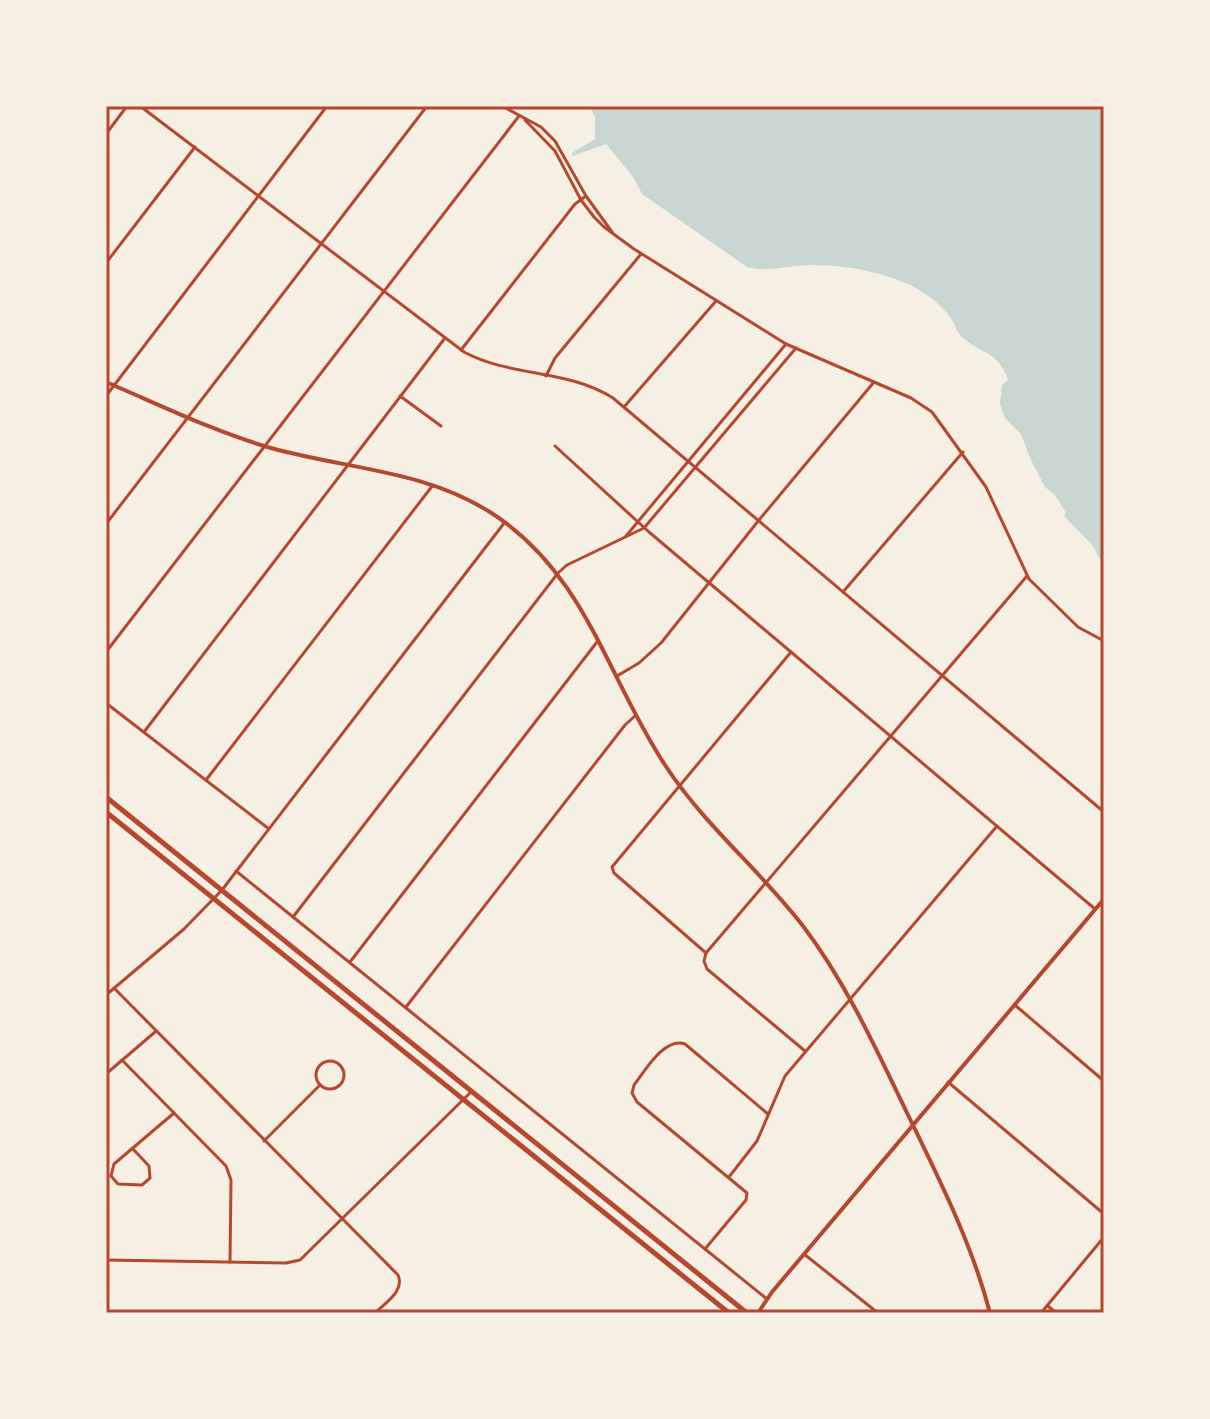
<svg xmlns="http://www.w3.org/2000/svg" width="1210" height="1419" font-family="'Exo 2',sans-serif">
	<rect width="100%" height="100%" fill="#f6efe4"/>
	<path fill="#c9d6d2" d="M589,106h515v461l-11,-21 -29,-30 2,-3 -11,-18 -10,-8 -15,-29 -9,-24 -16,-16 -5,-14 2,-19 6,-5c-11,-31 -27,-25 -47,-44 -5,-6 -5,-9 -9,-16 -3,-6 -11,-13 -16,-18 -28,-26 -84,-37 -122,-37 -22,-1 -45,8 -67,2l-105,-73 -8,-16 -28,-34 -33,12 -1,-3 23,-14v-22z"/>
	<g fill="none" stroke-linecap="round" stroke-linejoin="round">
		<g stroke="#b5482f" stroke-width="3">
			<path d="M140,106l324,246c46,25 104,17 149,46l491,414"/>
			<path d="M502,106l39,21 14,14 31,55 26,36"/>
			<path d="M525,120l30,31 26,49 13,17 10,10 30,22 152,95 125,54 21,14 54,75 43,92 49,48 26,14"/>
			<path d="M106,134l21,-28"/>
			<path d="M106,263l89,-116"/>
			<path d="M461,350l114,-146 11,-8"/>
			<path d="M546,376l9,-18 86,-104"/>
			<path d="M106,396l221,-290"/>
			<path d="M400,396l41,30"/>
			<path d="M624,407l92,-106"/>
			<path d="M555,446l94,86 446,377"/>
			<path d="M106,524l321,-418"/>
			<path d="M626,536l160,-192"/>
			<path d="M843,592l120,-140"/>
			<path d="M106,652l413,-536"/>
			<path d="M617,676l22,-13 22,-20 98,-123 115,-138"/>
			<path d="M106,703l163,126"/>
			<path d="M144,732l301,-394"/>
			<path d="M206,780l227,-295"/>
			<path d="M236,871l531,428"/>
			<path d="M293,917l265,-344 9,-8 77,-37 152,-180"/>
			<path d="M706,953l321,-377"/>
			<path d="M706,953l-92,-80 -2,-6 179,-215"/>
			<path d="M706,953l-2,8 3,8 98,82"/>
			<path d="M350,962l247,-320"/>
			<path d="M114,988l284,287c7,16 -12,27 -23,38"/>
			<path d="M106,995l78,-66 38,-39 283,-368"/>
			<path d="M1016,1006l88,75"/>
			<path d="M406,1007l219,-282 11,-10"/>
			<path d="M122,1060l104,106 5,14 -1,82"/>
			<circle cx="330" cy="1075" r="14"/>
			<path d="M106,1074l49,-42"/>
			<path d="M948,1082l156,132"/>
			<path d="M264,1141l56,-56"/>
			<path d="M133,1149l16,17 1,12 -8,7 -24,-1 -7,-8 3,-12 60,-51"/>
			<path d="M729,1177l28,-36 28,-65 212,-250"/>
			<path d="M705,1249l41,-49 1,-7 -110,-91 -5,-9 2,-8c11,-14 30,-48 51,-41l83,70"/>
			<path d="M804,1254l74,59"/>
			<path d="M106,1260l180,3 14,-3 172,-169"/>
			<path d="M1048,1306l8,7"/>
			<path d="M1041,1313l63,-76"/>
		</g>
		<g stroke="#b5482f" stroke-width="4">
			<path d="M106,382c54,23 109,50 165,66 75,21 155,22 222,66 93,61 114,163 172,251 39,60 95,105 138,161 44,58 74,125 106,191 31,64 63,127 81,196"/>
			<path d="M758,1313l14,-21 332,-393"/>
		</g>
		<g stroke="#b5482f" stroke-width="5">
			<path d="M106,797l641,516"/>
			<path d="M106,812l623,501"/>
		</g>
	</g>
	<rect width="1210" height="1419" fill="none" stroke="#f6efe4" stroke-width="216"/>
	<rect x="108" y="108" width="994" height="1203" fill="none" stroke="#b5482f" stroke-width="3"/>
</svg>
